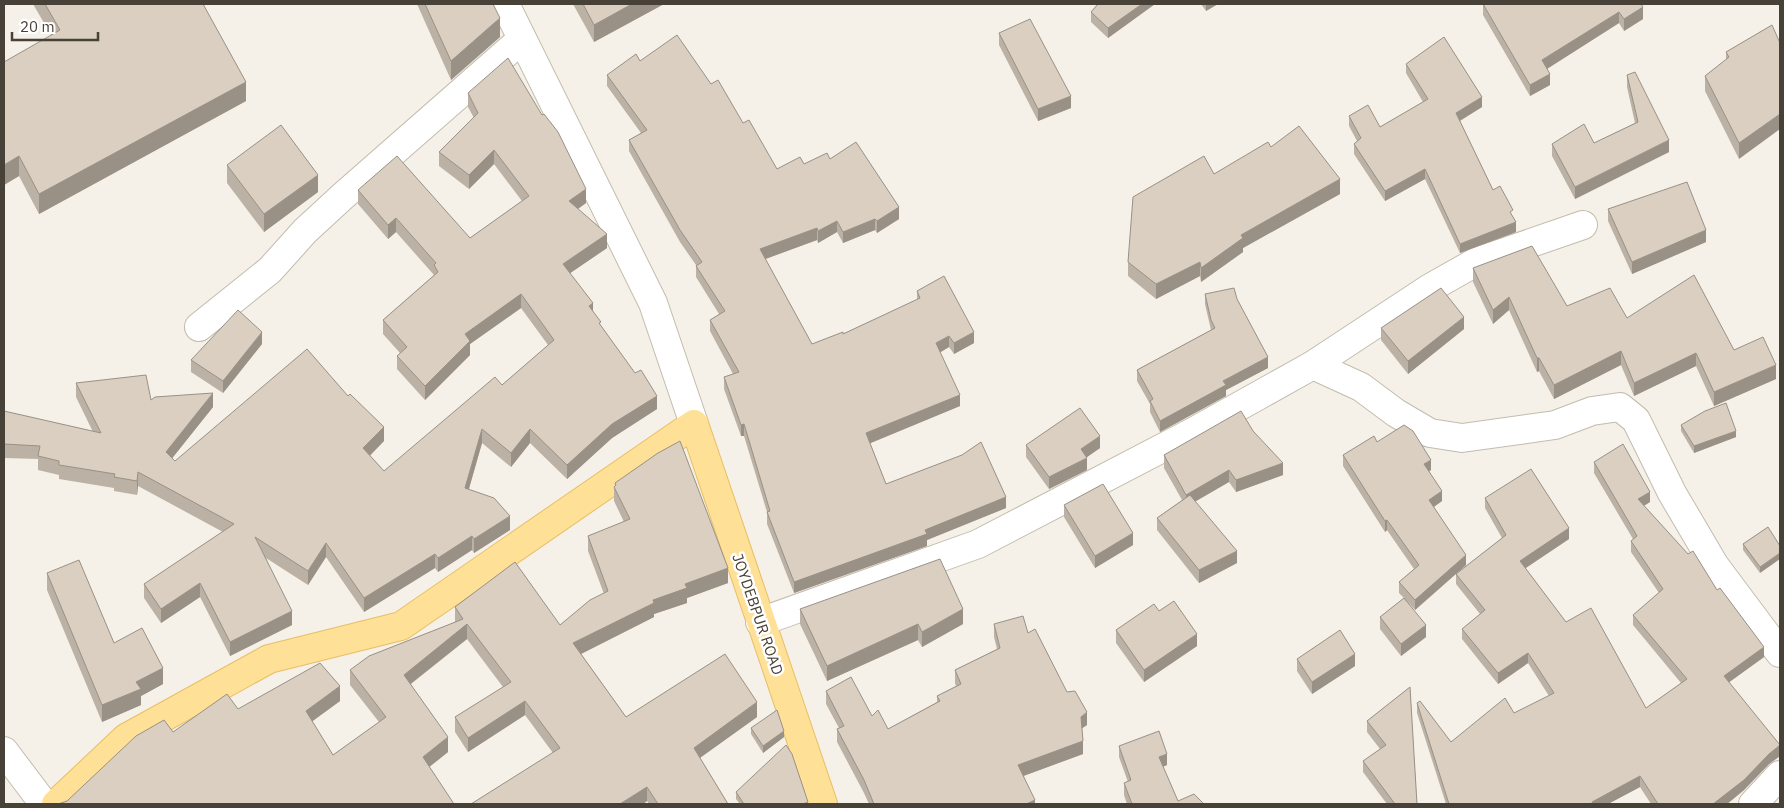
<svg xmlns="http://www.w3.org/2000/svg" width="1784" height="808" font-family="'IBM Plex Sans',sans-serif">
	<rect width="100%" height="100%" fill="#f5f1e8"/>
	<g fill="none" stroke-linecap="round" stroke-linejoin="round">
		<g stroke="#c3bcad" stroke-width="30">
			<g id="minor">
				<path d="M505,4l148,299 41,121"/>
				<path d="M199,327l71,-57 35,-39 38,-35 179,-157"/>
				<path d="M1313,365l48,22 35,26 34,20 32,5 93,-13 37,-14 28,-4 16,13 36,73 43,73 65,87"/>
				<path d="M760,622l218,-78 215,-112 120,-67 117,-77 46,-26 107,-37"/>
				<path d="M4,751l40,53"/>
				<path d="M1753,804l27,-29"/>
			</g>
		</g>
		<g stroke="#e7bf64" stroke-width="30">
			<path id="major" d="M56,804l70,-66 143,-79 132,-33 293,-202 129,380"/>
		</g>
		<use href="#minor" stroke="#fff" stroke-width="28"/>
		<use href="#major" stroke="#ffe097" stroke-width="28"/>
	</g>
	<g fill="#bbb2a5">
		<path d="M33,4h170l43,97 -207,113 -20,-38 -15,9 47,-150z"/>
		<path d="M417,4h76l7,33 -49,43z"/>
		<path d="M573,4h91l-70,38z"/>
		<path d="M1098,4h57l-47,34 -17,-16v-10z"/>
		<path d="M1201,4h17l-12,7z"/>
		<path d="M1483,4h158l2,15 -19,12 -5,-8 -72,46 3,16 -20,11 -47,-81z"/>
		<path d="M1772,25l-33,134 -34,-68v-15l21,-16v-8z"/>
		<path d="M999,33l72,75 -33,13 -39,-76z"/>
		<path d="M640,61l71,23 32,39 34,46 53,-10 69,60 -22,14 -2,-3 -32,13 -6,-11 -19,11 -1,-3 -52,19 47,85 31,-10 74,-34v-9l57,52 -20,11 -5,-7 -9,5 20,54 -90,37 16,41 120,24 -79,32v6l-133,47 -27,-69v-12l-23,-76h-3l-17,-47v-12l9,-3 -23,-43v-11l9,-6 -23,-37v-12l-16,-23 -51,-91v-11l12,-7 -34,-47v-11z"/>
		<path d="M1406,64l76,43 -22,14 33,69 20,27 3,15 -56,21 -35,-74 -40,22 -31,-47v-10l3,-3 -8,-15v-10l31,11 43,-25 -17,-29z"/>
		<path d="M1627,75l42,77 -94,47 -23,-43v-12l42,-1 41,-20 -8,-36z"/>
		<path d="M468,93l118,110 -8,6 29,39 -37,25 23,39 8,14 56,83 -45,29 -45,41 -37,-36 -19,24 -29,-24 -13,46 41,41 -36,23 -2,-3 -34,22 -3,-4 -71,44 -38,-55 -18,28 -42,-27 26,67 -62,31 -30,-59 -39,26 -17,-25v-14l79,-52 -85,-46 -1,9 -23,-4v-3l-55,-9v-4l-21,-5v-11l-34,-1v-47l89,21 -17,-35v-14l75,17 62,7 -41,51 3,3 209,-20 -14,15 14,15 118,-86 46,-40 -27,-37 -51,36v11l-45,45 -28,-31v-13l3,-3 -17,-19v-14l51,-45 -38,-43 -8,7 -30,-35v-14l112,48 52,-37 -28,-37 -25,25 -30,-23v-14l35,-34 -6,-11z"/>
		<path d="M1271,147l69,47 -97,54v4l-42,30 -1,-6 -44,23 -28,-23v-14l86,-88z"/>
		<path d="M227,165l91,27 -54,40 -37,-49z"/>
		<path d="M1608,209l98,33 -74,32 -24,-53z"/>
		<path d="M1473,268l94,38 60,12 107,32 42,29 -62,27 -18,-40 -62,30 -13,-31 -67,34 -15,-28 -2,1 -28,-62 -16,14 -20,-42z"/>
		<path d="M1205,294l32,5 31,69 -42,22v6l-66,36 -10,-20v-8l-13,-23v-11l74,-40 -6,-26z"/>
		<path d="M1381,328l83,1 -56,45 -27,-34z"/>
		<path d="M262,344l-39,49 -32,-21v-12z"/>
		<path d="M1681,425l55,12 -42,16 -13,-22z"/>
		<path d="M1253,431l30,44 -47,17 -7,-10 -34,19 42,62 -38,20 -42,-53v-12l25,-18 -18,-32v-13z"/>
		<path d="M1377,442l54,28 -2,1 13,30 -8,6 32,58 -51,45 -8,-9 19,36 -25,19 -21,-27v-12l24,-19 -5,-5v-11l15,-13 -27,-39 -2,2 -42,-66v-11z"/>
		<path d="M1026,445l74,3 -14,9 1,13 -38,19 -23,-32z"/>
		<path d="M1594,462l56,40 -6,4 73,84 47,67 -35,25 51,74 -11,8 -25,26 -17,14h-76l-11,-17 -32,17h-162l-29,-91v-10l34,39 63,-29 35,-17 -21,-33 -30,21 -36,-45v-10l18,-15 -24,-30v-10l46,-36 -17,-30v-10l84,41 -44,29 41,54 80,86 35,-25 -48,-58v-10l26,-22 -28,-41v-11l2,-2 -39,-66z"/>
		<path d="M615,483l113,100 -41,15v5l-33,11v3l-73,37 45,63h131l-57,41 28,46h-79l-2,-3 -4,3h-172l82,-51 -28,-38 -57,37 -13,-20v-15l48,-30 -36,-48 -56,45 37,68 -19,15 -362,34 106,-69 65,-23 102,-8 -28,20 21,34 46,-33 -29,-37v-15l105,-48v-15l105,18 44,-31 -16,-43v-15l36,-14 -10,-21v-14l1,-1z"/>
		<path d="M1064,505l69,40 -38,23 -31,-51z"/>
		<path d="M1768,527l-8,46 -17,-23v-6z"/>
		<path d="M47,573l67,70 49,41 -22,12v9l-39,17 -55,-132z"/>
		<path d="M800,609l163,15 -41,23 -4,-7 -91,41 -27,-57z"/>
		<path d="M1159,611l38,35 -53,36 -28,-39v-13z"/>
		<path d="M994,624l34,9 39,59 20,33 -5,3 1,26 -60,22 12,28h-166l-5,-11 -27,-51v-13l2,-1 -13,-24v-13l46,25 16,13 49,-27v-6l19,-10 -1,-3v-13l42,-21 -3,-12z"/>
		<path d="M1297,659l58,7 -43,28 -15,-23z"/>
		<path d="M1410,687l7,117h-30l-24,-32v-11l17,-12 -13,-17v-11z"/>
		<path d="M751,728l33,9 -21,16 -12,-19z"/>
		<path d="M1119,746l48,19 -4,2 15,34 26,3h-77l-3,-9v-12l4,-1 -9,-25z"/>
		<path d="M736,792l72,12h-68l-4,-5z"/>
	</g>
	<g fill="#999186">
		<path d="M632,4h32l-70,38v-17z"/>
		<path d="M1142,4h13l-47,34v-10z"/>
		<path d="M1206,4h12l-12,7z"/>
		<path d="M1643,7v12l-19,12v-12z"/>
		<path d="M1619,12v11l-77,49v-12z"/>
		<path d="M500,18v19l-49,43v-19z"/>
		<path d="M1550,74v11l-20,11v-11z"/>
		<path d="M246,82v19l-207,113v-20z"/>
		<path d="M1071,96v12l-33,13v-12z"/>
		<path d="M1482,97v10l-26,16v-10z"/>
		<path d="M1780,114v15l-41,30v-16z"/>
		<path d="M1669,140v12l-94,47v-12z"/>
		<path d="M494,150v14l-25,25v-14z"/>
		<path d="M19,156v20l-15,9v-20z"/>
		<path d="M1425,169v10l-40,22v-10z"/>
		<path d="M318,175v17l-54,40v-18z"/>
		<path d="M1340,179v15l-97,54v4l-42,30v-14l40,-33z"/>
		<path d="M586,189v14l-17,12v-14z"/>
		<path d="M899,207v12l-22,14v-12z"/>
		<path d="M396,218v14l-8,7v-14z"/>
		<path d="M875,219v11l-32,13v-11z"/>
		<path d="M837,221v11l-19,11v-12z"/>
		<path d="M1516,222v10l-56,21v-9z"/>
		<path d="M817,228v12l-57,21v-12z"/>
		<path d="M1706,230v12l-74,32v-12z"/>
		<path d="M607,234v14l-44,30v-14z"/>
		<path d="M1200,262v14l-44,23v-15z"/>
		<path d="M521,294v14l-51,36v11l-45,45v-14l40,-52z"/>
		<path d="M1509,297v13l-16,14v-14z"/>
		<path d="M593,303v14l-4,-11z"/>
		<path d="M1464,317v12l-56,45v-13z"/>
		<path d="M262,332v12l-39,49v-12z"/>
		<path d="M974,332v11l-20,11v-11z"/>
		<path d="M949,336v11l-13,8v-12z"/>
		<path d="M1621,351v14l-67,34v-14z"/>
		<path d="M1696,353v13l-62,30v-13z"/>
		<path d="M1268,357v11l-42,22v6l-66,36v-11l63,-40z"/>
		<path d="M1537,358h2v13l-2,1z"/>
		<path d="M1776,365v14l-62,27v-14z"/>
		<path d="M213,393v14l-47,59v-14z"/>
		<path d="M960,395v11l-94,39v-12z"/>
		<path d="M657,396v13l-45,29 -45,41v-14l45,-41z"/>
		<path d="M744,424v12h-3v-11z"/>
		<path d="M384,427v14l-21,21v-14z"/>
		<path d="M482,429v14l-17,59v-14z"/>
		<path d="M530,429v14l-19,24v-14z"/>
		<path d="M1736,431v6l-42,16v-7z"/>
		<path d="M1100,436v12l-17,12 4,-2v12l-38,19v-12l32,-28z"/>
		<path d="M1431,460v10l-7,5v-11z"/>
		<path d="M1283,463v12l-47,17v-12z"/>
		<path d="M1229,470v12l-43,25v-12z"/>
		<path d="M138,472v14l-1,9v-14z"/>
		<path d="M1442,491v10l-13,9v-10z"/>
		<path d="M1650,492v10l-12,7v-10z"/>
		<path d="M1006,497v11l-79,32v6l-133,47v-11z"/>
		<path d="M510,516v14l-36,23v-14z"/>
		<path d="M1387,520v10l-2,2v-11z"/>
		<path d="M1569,528v11l-49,33v-11z"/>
		<path d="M1133,533v12l-38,23v-12z"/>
		<path d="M472,536v14l-34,22v-14z"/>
		<path d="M326,543v14l-18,28v-14z"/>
		<path d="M1237,551v12l-38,20v-13z"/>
		<path d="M1780,553v6l-20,14v-6z"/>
		<path d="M435,554v14l-71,44v-14z"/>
		<path d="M1466,555v10l-51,45v-10z"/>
		<path d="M728,568v15l-41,15v5l-33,11v3l-81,41v-15l80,-43 32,-16z"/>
		<path d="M200,583v14l-39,26v-14z"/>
		<path d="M963,609v15l-41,23v-15z"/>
		<path d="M292,611v14l-62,31v-14z"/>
		<path d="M467,624v15l-63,50v-14z"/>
		<path d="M918,624v16l-91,41v-15z"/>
		<path d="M1426,625v12l-25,19v-12z"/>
		<path d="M1197,634v12l-53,36v-12z"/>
		<path d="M1764,647v10l-40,29v-10z"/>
		<path d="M1528,653v10l-30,21v-11z"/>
		<path d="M1355,654v12l-43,28v-12z"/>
		<path d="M163,668v16l-22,12v9l-39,17v-17l34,-23z"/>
		<path d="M340,686v15l-34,25v-15z"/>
		<path d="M525,701v14l-57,37v-14z"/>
		<path d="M757,702v15l-63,45v-14z"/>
		<path d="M1087,712v13l-6,4v-12z"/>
		<path d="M784,731v6l-21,16v-7z"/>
		<path d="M448,737v15l-25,20v-15z"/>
		<path d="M1083,741v13l-65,24v-13z"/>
		<path d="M1780,745v11l-11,8 -25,26 -17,14h-14l56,-50z"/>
		<path d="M1167,754v11l-8,3v-11z"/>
		<path d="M1640,776v11l-32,17h-16v-2z"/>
		<path d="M647,787v14l-4,3h-23z"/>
		<path d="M1035,800v4h-9z"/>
	</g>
	<g fill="#dacfc0" stroke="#999186">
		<path d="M45,4h158l43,78 -207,112 -20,-38 -15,9v-103l56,-32z"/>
		<path d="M425,4h68l7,14 -49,43z"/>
		<path d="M583,4h49l-38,21z"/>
		<path d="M1098,4h44l-34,24 -17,-16z"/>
		<path d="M1483,4h158l2,3 -19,12 -5,-7 -77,48 8,14 -20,11z"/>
		<path d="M1030,19l41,77 -33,13 -39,-76z"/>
		<path d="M1772,25l8,18v71l-41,29 -34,-67 24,-19 -3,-5z"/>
		<path d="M677,35l34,49 7,-4 25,43 6,-3 28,49 23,-12 4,7 23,-11 3,6 26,-17 43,65 -22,14 -2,-2 -32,13 -6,-11 -19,10 -1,-3 -57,21 52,95 31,-12v2l77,-36 -3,-7 27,-15 30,56 -20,11 -5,-7 -13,7 24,52 -94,38 20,51 76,-29 19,-13 25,55 -81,33 2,4 -133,48 -27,-70 3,-1 -26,-87 -3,1 -17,-48 15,-5 -29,-52 15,-9 -29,-45 6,-4 -22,-32 -51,-90 18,-10 -40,-55 29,-21 4,7z"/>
		<path d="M1444,37l38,60 -26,16 37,77 7,-4 13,24 -3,2 6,10 -56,22 -35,-75 -40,22 -31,-47 7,-6 -12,-22 19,-11 12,22 48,-28 -22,-35z"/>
		<path d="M508,58l34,57 2,-1 14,18 28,57 -17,12 38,33 -44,30 30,39 -4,3 12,16 -2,1 36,50 6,-3 16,26 -45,28 -45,41 -37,-36 -19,24 -29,-24 -17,59 29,10 16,18 -36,23 -2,-3 -34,22 -3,-4 -71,44 -38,-55 -18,28 -53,-34 37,74 -62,31 -30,-59 -39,26 -17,-25 90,-60 -96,-52 -1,9 -23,-4 1,-3 -56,-9v-4l-21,-5 2,-10 -36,-2v-33l97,22 -25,-50 70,-8 5,25 4,-3 58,-4 -47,59 9,9 132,-112 41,47 2,-2 34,33 -21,21 21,23 111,-94 7,8 52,-45 -33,-46 -56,40 5,7 -45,45 -28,-30 10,-9 -24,-27 55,-48 -4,-7 2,-2 -40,-45 -8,7 -30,-35 39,-34 73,82 59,-42 -35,-46 -25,25 -30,-23 39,-39 -10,-20z"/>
		<path d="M1635,72l34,68 -94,47 -23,-43 32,-20 10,19 44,-21 -11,-47z"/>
		<path d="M281,125l37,50 -54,39 -37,-49z"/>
		<path d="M1299,126l41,53 -99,56 2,3 -42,30 -1,-6 -44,22 -28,-22 5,-65 71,-41 10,18 54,-32 3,5z"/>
		<path d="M1687,182l19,48 -74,32 -24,-53z"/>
		<path d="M1532,246l35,60 43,-18 17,30 67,-43 40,75 29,-13 13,28 -62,27 -18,-39 -62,30 -13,-32 -67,34 -15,-27h-2l-28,-61 -16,13 -20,-42z"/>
		<path d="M1234,288l3,11 31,58 -45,24 3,4 -66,36 -10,-20 3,-2 -16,-29 78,-42 -4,-8 -6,-26z"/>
		<path d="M1441,288l23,29 -56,44 -27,-33z"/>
		<path d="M238,310l24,22 -39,49 -32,-21z"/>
		<path d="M1726,403l10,28 -42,15 -13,-21 24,-14z"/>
		<path d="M1080,408l20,28 -19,13 6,9 -38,19 -23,-32z"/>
		<path d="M1241,411l12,20 30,32 -47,17 -7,-10 -43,25 -22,-40z"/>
		<path d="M1404,425l9,6 18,29 -7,4 18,27 -13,9 37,55 -51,45 -16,-18 20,-17 -32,-45 -2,1 -42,-66 31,-19 3,6z"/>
		<path d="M680,441l48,127 -43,16 2,4 -34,12 1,3 -81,40 53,74 99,-63 32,48 -63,46 34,56h-70l-11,-17 -27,17h-149l89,-56 -35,-47 -57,37 -13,-21 56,-35 -44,-58 -63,51 44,62 -25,20 31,47h-396l9,-3 69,-65 28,-16 9,12 54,-38 11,15 82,-46 20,23 -34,25 27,44 53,-38 -36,-47 19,-14 94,-37 -8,-12 60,-45 45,63 30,-25 18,-9 -20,-55 42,-17 -16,-32 2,-2 -1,-2 43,-30z"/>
		<path d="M1623,444l27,48 -12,7 50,55 5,-3 24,39 3,-2 44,59 -40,29 56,69 -11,9 -25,26 -31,24h-55l-18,-28 -48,26 1,2h-144l-32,-101 3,-2 31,41 54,-44 9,15 40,-20 -26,-40 -30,20 -36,-44 23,-19 -29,-36 50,-39 -21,-37 46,-29 38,59 -49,33 46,61 25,-14 55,100 41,-29 -54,-64 30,-26 -32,-48 6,-5 -43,-74z"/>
		<path d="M1103,484l30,49 -38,23 -31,-51z"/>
		<path d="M1190,495l47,56 -38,19 -42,-52z"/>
		<path d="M1768,527l12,19v7l-20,14 -17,-23z"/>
		<path d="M940,559l23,50 -41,23 -4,-8 -91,42 -27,-57z"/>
		<path d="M79,560l35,83 28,-15 21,40 -27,14 5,7 -39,16 -55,-132z"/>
		<path d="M1404,598l22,27 -25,19 -21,-27z"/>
		<path d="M1174,601l23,33 -53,36 -28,-40 38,-26 5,7z"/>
		<path d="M1023,616l5,17 7,-4 32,63 8,-1 12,21 -6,5 2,24 -65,24 17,35 -9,4h-152l-10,-24 -27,-51 7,-3 -18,-35 25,-14 21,39 6,-6 10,19 52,-28 -3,-5 24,-12 -6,-14 45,-22 -6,-24z"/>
		<path d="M1340,630l15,24 -43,28 -15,-23z"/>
		<path d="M1410,687l7,117h-22l-32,-43 23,-16 -19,-24z"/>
		<path d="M777,710l7,21 -21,15 -12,-18z"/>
		<path d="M1159,731l8,23 -8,3 19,44 16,-7 10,10h-72l-8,-21 7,-3 -12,-34z"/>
		<path d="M786,745l6,9 16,48 -5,2h-59l-8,-12z"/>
	</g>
	<g text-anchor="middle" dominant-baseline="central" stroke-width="5" stroke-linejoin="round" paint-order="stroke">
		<g font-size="15" fill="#484137" stroke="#fff">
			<text transform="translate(758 614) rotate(71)">JOYDEBPUR ROAD</text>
		</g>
	</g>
	<rect width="1784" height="808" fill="none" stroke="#484137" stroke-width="10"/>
	<path d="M12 32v8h86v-8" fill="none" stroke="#484137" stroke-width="2.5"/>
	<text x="20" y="32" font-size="15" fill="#484137" stroke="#ffffff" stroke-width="4" paint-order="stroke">20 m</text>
</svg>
